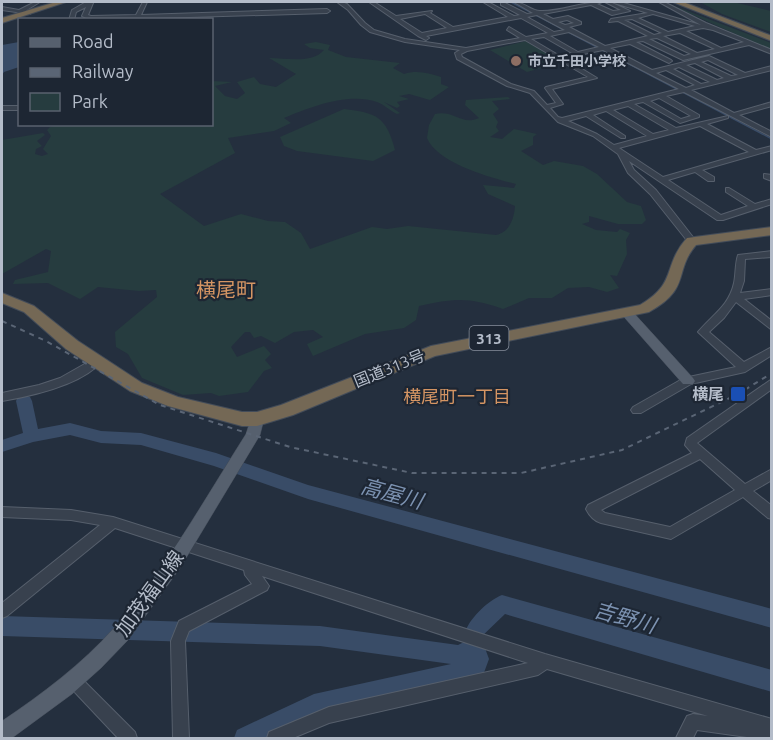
<svg xmlns="http://www.w3.org/2000/svg" width="773" height="740" font-family="Ubuntu,'Noto Sans JP',sans-serif">
	<rect width="100%" height="100%" fill="#242f3e"/>
	<g fill="#263c3f">
		<path d="M664,2l107,41v7z"/>
		<path d="M700,2h33l38,9v21l-49,-18z"/>
		<path d="M526,41l26,16 -3,1 2,1 -6,8 -18,5 -37,-22z"/>
		<path d="M316,42l14,3 -2,5 18,7 54,6 -7,5 11,6c13,-4 24,-1 37,3v7l8,3 -19,13 -21,-6 -10,2 10,3 -12,3 3,4 -3,2 -13,-6 16,11 -3,1c-6,-3 -14,-10 -20,-12 -28,-10 -67,5 -93,16l7,5 -17,8 -46,7 7,15 -75,41 44,32 37,-12 27,7 17,1 16,11 9,16 62,-22 15,2 21,-3 88,9c13,-3 18,-15 19,-29l-27,-12 -5,-9 31,3 2,-4c-25,-6 -79,-21 -89,-46l2,-13 6,-11c20,-4 26,12 44,4l-14,-13 1,-5 42,-3 2,2 -18,2 7,8 -6,5 5,8 -2,5 3,4 -9,6 12,2 12,-10 23,5 -4,3v8l-12,6 22,14 11,-4 29,5 14,8 30,28 14,4 5,14 -4,4h-24l-29,-8v6l-7,2 14,6 21,2 3,-3 10,4 -4,7 1,14 -10,22 -7,-1 9,13 -12,4 -18,-5 -21,1 -16,10h-23l-26,11c-33,-12 -49,-11 -84,-3l-3,14 -12,8 -39,6 -52,22 -6,-12 16,-7 -10,-7 -19,2 -19,11 -14,-7 -7,2 -4,-6h-5l-14,15 6,10 27,-11 7,8 -6,6 7,8 -8,3 -16,21 -29,4 -8,-3 -28,2 -41,-17 -14,-24 -12,-7 -1,-15 42,-35 -1,-7 -17,1 -41,-4 -18,12 -32,-16 -35,1 2,-4 33,-8 3,-21 -5,-2 -44,25v-134l41,-7 2,2 -8,6 5,5 -6,3 -1,5 7,2 6,-2 -5,-5 8,-13 -4,-6 3,-3 15,-3h147v-43l20,1 -17,4 10,10 12,3 8,-6 -8,-11 17,-5 6,7 16,3 20,-13 -27,-16c17,0 43,6 55,-8l-14,-2 -6,-4z"/>
		<path d="M344,109c32,4 42,7 51,41l-22,11 -76,-10 -13,-5 -4,-9z"/>
	</g>
	<path fill="#394c67" d="M19,42v25l-15,5 -2,3v-30z"/>
	<g fill="none" stroke-linecap="round" stroke-linejoin="round">
		<path stroke="#394c67" stroke-width="1.5" d="M511,2l261,137"/>
		<g fill="#394c67" fill-rule="evenodd">
			<path d="M24,395l6,2 2,4 6,28 32,-6 31,8 40,2 75,20 92,32 464,124v19l-464,-129 -94,-33 -73,-21 -40,-2 -31,-8 -37,7 -31,10v-12l21,-7 -7,-32 2,-4z"/>
			<path d="M502,595l270,75v22l-267,-78 -26,25 3,1 7,19 -7,19 -166,38 -47,22h-35l3,-8 77,-36 137,-30 -131,-18 -318,-10v-20l318,10 138,19 14,-7 -6,-8c5,-13 23,-30 36,-35z"/>
		</g>
		<g stroke="#565f6c" stroke-width="2">
			<g id="minor">
				<path d="M35,2h5l-15,9 5,1v2l-28,-4v-3l17,3z"/>
				<path d="M86,2l7,1 -5,12 3,1 45,-1 7,-13h4l-6,13 186,-6 3,2 -3,2 -237,7 -8,-4 4,-9 -10,5 -2,8h-5l3,-10z"/>
				<path d="M337,2h5l5,2 18,19 9,7 31,9 61,9 54,-10 -13,-8 2,-3 17,10 22,-4 -27,-15 -95,18 3,2 -3,2 -8,-4 -49,-34h5l22,14 36,-5 -2,2 23,14 55,-10 -25,-15h5l26,14 6,-1 -19,-10v-2h4l22,11 6,-1 -19,-11c10,0 17,9 26,9 19,1 42,-9 62,-9l-5,2 16,7 8,-1 -16,-8h5l20,9 -18,4 -21,-10 -48,9 10,5 15,-3 13,6v2l-12,3 36,19 43,-10 -30,-15 -9,1 2,-3 37,-6 -34,-10v-1h6l81,23 -42,-23h5l42,21 66,27v4l-23,-9 -66,15 -40,-19 -7,1 35,18 1,1 -3,2 -39,-19 -20,4 42,22 57,-14 36,17 27,-7v4l-81,20 43,23 38,-11v4l-33,9 33,17v5l-88,-45 -18,4 33,19v2l-19,6 -37,-21 -9,2 42,24 52,-12v2l-21,6 49,26 16,-4v4l-70,20 12,7v4h-6l-13,-9 -27,8 53,35 27,-9 -22,-14v-4h3l26,16 17,-5v5l-49,16h-6l-88,-59 5,9 22,20 40,51 -1,2h-6l-39,-49 -22,-21 -10,-19 -25,-18 -35,-14 -28,-29 -23,-7 -50,-27 -2,-6 5,-3 -55,-8 -35,-10 -9,-7 -13,-15zM425,14l22,14 -25,5 -22,-14zM653,14l42,12 -27,6 -30,-14zM537,15l28,15 -11,2 -27,-15zM632,19l30,14 -8,2 -30,-15zM567,20l7,3 -9,2 -7,-3zM703,28l10,2 31,12 -23,6 -35,-17zM569,32l30,15 -21,5 -28,-16zM680,33l35,16 -18,4 -34,-17zM544,37l28,16 -12,3 -29,-17zM657,38l34,16 -7,2 -35,-17zM525,40l63,37 -42,10 -1,1 11,15 -9,2 -13,-14 -23,-7 -49,-27 -1,-3 6,-3zM603,50l76,39 -117,29 -4,-1 -8,-9 13,-4 -11,-15 45,-11 -33,-20zM708,60l30,15 -7,1 -30,-14zM695,63l29,15 -7,2 -31,-15zM679,67l31,15 -9,2 -28,-15zM666,70l29,15 -9,3 -30,-15zM659,98l32,18 -10,3 -31,-18zM628,106l41,24 -16,4 -40,-24zM606,111l41,25 -33,9 -17,-11 -29,-13 18,-5 35,22h4v-2l-32,-21zM700,126l49,26 -86,25 -44,-29z"/>
				<rect x="2" y="106" width="18" height="4"/>
				<path d="M764,174l8,1v6l-8,-3z"/>
				<path d="M772,251v6l-27,2 -1,22 -4,12 32,-4v6l-28,4 28,22v9l-36,-28 -12,16 -15,14 35,30 28,-15v8l-27,17 -54,12 -50,29h-8l-2,-3 2,-3 51,-29 52,-11 -38,-35c14,-17 31,-26 36,-49 2,-9 1,-19 4,-28z"/>
				<path d="M97,357l4,1 1,3c-20,24 -71,35 -100,40v-8l37,-8 21,-7z"/>
				<path d="M772,379v10l-75,54 48,41 27,-15v11l-19,11 19,15v13l-4,-1 -25,-21 -72,42 -70,-16c-7,-2 -12,-8 -15,-14l2,-4 104,-52 -7,-8 2,-7zM700,459l35,31 -65,37 -65,-14 -4,-3z"/>
				<path d="M2,507l69,3 42,7 432,137 227,65v19h-18l-57,-8 -4,8h-17l11,-22 6,-2 15,2 -161,-47 -9,6 -209,48 -36,15h-26l2,-6 60,-25 199,-44 -266,-87 7,10 -2,4 -78,41 -4,10 4,97h-16l-2,-97 8,-20 73,-37 -7,-9 -1,-5 -129,-42 -108,88 -5,2v-15l98,-78 -29,-5 -69,-3z"/>
				<path d="M74,673l5,3 56,56 2,6h-19l-49,-52 -3,-5 3,-5z"/>
			</g>
		</g>
		<g stroke="#414a57" stroke-width="1">
			<g id="major">
				<path d="M628,310l4,1 61,67 2,3 -2,3h-10l-59,-67 -2,-3 2,-3z"/>
				<path d="M257,414l5,1 2,4 -4,16 -80,133 -52,72 -27,28 -29,26 -60,44h-10v-17c40,-27 80,-57 112,-93 52,-59 90,-128 132,-194l6,-19z"/>
			</g>
		</g>
		<g stroke="#434c59" stroke-width="2">
			<g id="highway">
				<path d="M56,2h10l-64,21v-5z"/>
				<path d="M673,2h10l89,34v5z"/>
				<path d="M772,227v8l-76,10c-23,27 -4,43 -47,67l-214,44 -142,59 -36,11h-15l-74,-20 -38,-15 -64,-42 -42,-37 -22,-9v-10l32,13 44,35 64,42 36,14 64,15h15l24,-7 150,-59 209,-41c38,-22 22,-39 47,-67z"/>
			</g>
		</g>
		<use href="#minor" fill="#38414e" fill-rule="evenodd"/>
		<use href="#major" fill="#56606e" fill-rule="evenodd"/>
		<use href="#highway" fill="#746855" fill-rule="evenodd"/>
		<path stroke="#5a6575" stroke-width="2" stroke-dasharray="5 5" stroke-linecap="butt" d="M2,321l44,20 114,64 130,42 122,26h109l101,-23 116,-56 34,-21"/>
	</g>
	<circle fill="#8d6e63" stroke="#1d2633" stroke-width="2" cx="516" cy="61" r="6"/>
	<rect fill="#1a4fb4" stroke="#1d2633" stroke-width="2" x="730" y="386" width="16" height="16" rx="3"/>
	<g text-anchor="middle" dominant-baseline="central" stroke-width="4.5" stroke-linejoin="round" paint-order="stroke">
		<g font-size="14" font-weight="bold" fill="#b4bcc9" stroke="#1d2633" text-anchor="start">
			<text x="528" y="61">市立千田小学校</text>
		</g>
		<rect fill="#1d2633" stroke="#878f9c" stroke-width="1.5" x="469.5" y="326" width="39" height="24" rx="4.5"/>
		<g font-size="15" font-weight="bold" fill="#b4bcc9">
			<text x="489" y="338">313</text>
		</g>
		<g font-size="16" fill="#b4bcc9" stroke="#1d2633">
			<text transform="translate(389 368) rotate(-22)">国道313号</text>
		</g>
		<g font-size="16" font-weight="bold" fill="#b4bcc9" stroke="#1d2633" text-anchor="end">
			<text x="724" y="394">横尾</text>
		</g>
		<g font-size="18" fill="#d59563" stroke="#1d2633">
			<text x="457" y="396">横尾町一丁目</text>
		</g>
		<g font-size="20" fill="#d59563" stroke="#1d2633">
			<text x="226" y="289">横尾町</text>
		</g>
		<g font-size="20" fill="#b4bcc9" stroke="#1d2633">
			<text transform="translate(149 593) rotate(-54)">加茂福山線</text>
		</g>
		<g font-size="21" font-style="italic" fill="#7c92b1" stroke="#1d2633">
			<text transform="translate(392 493) rotate(15)">高屋川</text>
			<text transform="translate(625 617) rotate(16)">吉野川</text>
		</g>
	</g>
	<rect width="773" height="740" fill="none" stroke="#b4bcc9" stroke-width="6"/>
	<rect x="18" y="18" width="195" height="108" fill="#1d2633" stroke="#59626f" stroke-width="1.5"/>
	<rect x="30" y="38" width="30" height="9" fill="#56606e" stroke="#59626f" stroke-width="1.5"/>
	<text x="72" y="48" font-size="18" fill="#b4bcc9">Road</text>
	<rect x="30" y="68" width="30" height="9" fill="#5a6575" stroke="#59626f" stroke-width="1.5"/>
	<text x="72" y="78" font-size="18" fill="#b4bcc9">Railway</text>
	<rect x="30" y="93" width="30" height="18" fill="#263c3f" stroke="#59626f" stroke-width="1.5"/>
	<text x="72" y="108" font-size="18" fill="#b4bcc9">Park</text>
</svg>
